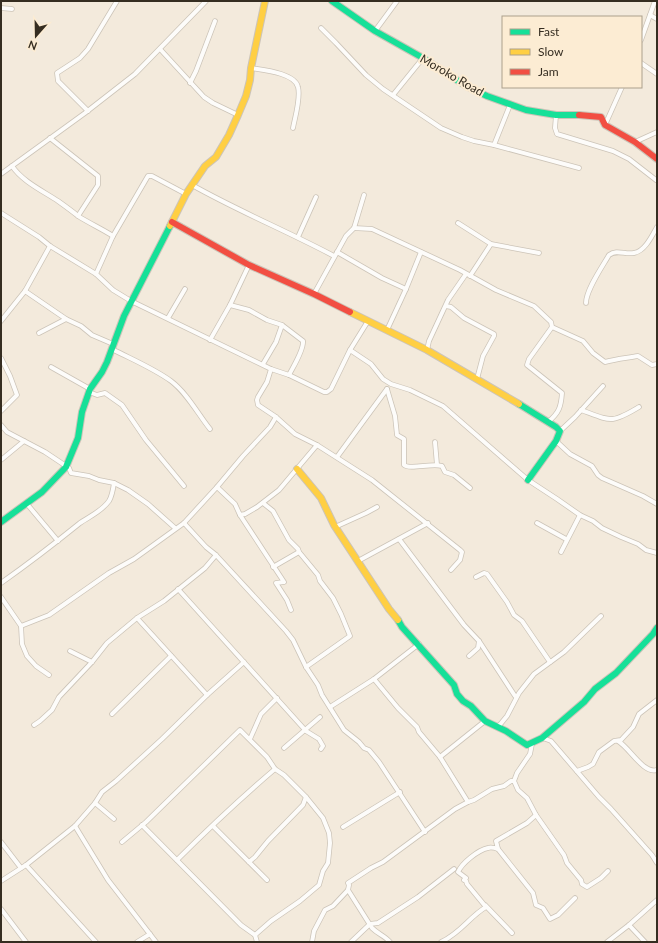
<svg xmlns="http://www.w3.org/2000/svg" width="658" height="943" font-family="Lato,sans-serif">
	<rect width="100%" height="100%" fill="#f3eadc"/>
	<g fill="none" stroke-linecap="round" stroke-linejoin="round">
		<g stroke="#ccc4b8" stroke-width="5.5">
			<g id="street">
				<path d="M1,8l11,1"/>
				<path d="M650,15l7,4"/>
				<path d="M321,28l15,15 30,32 17,14 58,39 21,9 12,4 20,4 85,23"/>
				<path d="M375,31l22,-30"/>
				<path d="M641,40l14,-39"/>
				<path d="M160,49l44,48 9,6 25,12"/>
				<path d="M641,63l16,11"/>
				<path d="M251,68c12,2 44,5 47,19 3,11 -3,30 -5,41"/>
				<path d="M190,83l6,-12 19,-50"/>
				<path d="M393,95l30,-37"/>
				<path d="M88,111l-30,-30 -1,-8 23,-15 8,-9 29,-48"/>
				<path d="M556,115l-1,13 2,6 56,17 16,8 27,21"/>
				<path d="M605,125l17,-38"/>
				<path d="M50,138l48,38v9l-20,31"/>
				<path d="M635,142l22,-10"/>
				<path d="M494,145l16,-40"/>
				<path d="M12,166c11,16 31,25 46,35 7,5 14,10 20,15 11,7 24,13 35,20"/>
				<path d="M1,174l84,-61 50,-39 71,-73"/>
				<path d="M192,185c46,26 95,46 142,71"/>
				<path d="M1,213l38,24 11,9 46,28 17,16 18,11 140,68 18,6 35,17h3l4,-3 19,-39 18,-29"/>
				<path d="M458,223l33,21 48,9"/>
				<path d="M354,228l18,1 88,41 36,20 38,16 17,16 1,5 31,14 10,12 12,9c11,-3 22,-4 33,-6l14,9 5,-1"/>
				<path d="M298,237l18,-40"/>
				<path d="M337,252l45,26 24,11"/>
				<path d="M96,274l17,-38 35,-60h4l34,18"/>
				<path d="M470,276l21,-32"/>
				<path d="M25,291l41,28 15,7 11,9 21,9"/>
				<path d="M314,294l32,-58 8,-8 10,-33"/>
				<path d="M586,303c0,-13 16,-36 23,-48 8,-6 16,0 25,-2 11,-2 18,-17 23,-26"/>
				<path d="M230,305l19,5 18,10 15,5 21,16c1,9 -10,26 -14,34"/>
				<path d="M446,306l5,1 13,11 30,16v2l-11,20 -6,23"/>
				<path d="M168,318l17,-29"/>
				<path d="M1,321l24,-30 25,-45"/>
				<path d="M387,330l19,-41 15,-37"/>
				<path d="M39,333l27,-14"/>
				<path d="M210,340l20,-35 19,-40"/>
				<path d="M112,349c19,10 41,19 59,32 16,12 27,33 39,48"/>
				<path d="M350,350l21,14 12,15 8,5 19,6 33,16 85,74 29,19 23,16 13,6 9,7 19,9 17,7 8,6 11,3"/>
				<path d="M427,350l2,-9 19,-41 18,-26"/>
				<path d="M1,358l9,18 7,19 -16,16"/>
				<path d="M263,364l13,-22 6,-17"/>
				<path d="M51,367l39,22"/>
				<path d="M271,369l-4,13 -9,15 -1,3 1,5 18,12 19,17 22,11 55,35 88,70 2,2 -2,8 -9,10"/>
				<path d="M387,389l8,27 2,19 7,4v26c6,5 27,-2 38,1l3,6 9,3 16,13"/>
				<path d="M89,392l8,3 8,-2 17,12 24,35 38,46"/>
				<path d="M581,410c30,11 30,14 58,-3"/>
				<path d="M548,422c11,-9 13,-15 14,-29l-35,-28 2,-6 23,-32"/>
				<path d="M1,425l6,7 38,20 24,16 2,5 18,3 10,4 15,3 14,7 20,14 27,24"/>
				<path d="M560,431l15,-14 28,-31"/>
				<path d="M556,441l14,13 22,12 6,9 4,3 41,18 14,8"/>
				<path d="M435,442l2,23"/>
				<path d="M337,457l50,-68"/>
				<path d="M1,460l23,-19"/>
				<path d="M217,487l18,17 5,11 5,-1 12,-7 22,-17 38,-45"/>
				<path d="M263,503l10,8 16,29 9,9 1,3 19,23 2,6 13,17 8,16 9,22 -44,31"/>
				<path d="M27,504l31,37"/>
				<path d="M240,515l44,67 -8,1 11,17 4,10"/>
				<path d="M184,523l22,24 10,8 70,76 7,9 13,27 12,18 4,10 22,35 15,12 5,6 5,2 10,12 46,70"/>
				<path d="M537,523l29,16"/>
				<path d="M335,527l31,-14 11,-6"/>
				<path d="M399,539l65,86 15,16 36,55"/>
				<path d="M561,552l19,-37"/>
				<path d="M358,561l70,-38"/>
				<path d="M273,567l26,-15"/>
				<path d="M476,577l8,-4 3,1 20,28 7,13 8,6 28,41"/>
				<path d="M1,583c27,-19 53,-39 79,-60 10,-7 21,-11 29,-22 3,-5 4,-11 5,-18"/>
				<path d="M178,589l128,142 13,8 4,7 -2,3"/>
				<path d="M1,597l20,29 1,18 5,12 9,10 13,9"/>
				<path d="M137,618l70,77"/>
				<path d="M21,626l28,-11 60,-42 25,-14 50,-36 33,-36 26,-31 27,-29 6,-10"/>
				<path d="M70,651l22,11"/>
				<path d="M469,656l9,-8 1,-7"/>
				<path d="M374,679l24,29 19,19 2,5 21,25 28,45"/>
				<path d="M330,707l44,-28 45,-35"/>
				<path d="M112,714l59,-58"/>
				<path d="M34,725l6,-4 12,-11 7,-13 33,-35 15,-19 30,-25 27,-17 41,-33 11,-13"/>
				<path d="M498,727l9,-11 12,-23 15,-19 30,-22 37,-36"/>
				<path d="M543,738l8,3 48,56 12,12 41,46 5,8"/>
				<path d="M250,739l11,-25 16,-16"/>
				<path d="M618,741c12,7 25,33 39,29"/>
				<path d="M284,748l36,-31"/>
				<path d="M440,757l45,-36"/>
				<path d="M577,771l11,-4 5,-3 6,-12 15,-11 7,-1 12,-13 6,-13 18,-14"/>
				<path d="M514,781l4,9 9,8 9,17 28,40 3,8 14,17 1,4 5,3 14,-9 7,-7"/>
				<path d="M514,781l3,-8 13,-19 2,-10"/>
				<path d="M95,803l19,16"/>
				<path d="M142,825l99,100 14,10 2,7"/>
				<path d="M75,826l33,54 48,62"/>
				<path d="M213,826l54,54"/>
				<path d="M343,827l57,-35"/>
				<path d="M1,842l20,26"/>
				<path d="M122,842l24,-20 94,-92 27,27 8,12 9,6 22,22 17,21 6,15 1,10 -2,20 -5,8 -4,14 -19,16 -29,20 -16,14"/>
				<path d="M498,849l35,44 3,12 7,3 7,11 8,-4 17,-17"/>
				<path d="M177,860c32,-32 64,-62 98,-91"/>
				<path d="M249,862l6,-5 13,-16 35,-36 3,-8"/>
				<path d="M26,865l70,77"/>
				<path d="M1,881l25,-16 49,-39 20,-23 7,-11 14,-11 46,-42 45,-44 37,-33"/>
				<path d="M348,890l24,38c6,6 13,8 18,14"/>
				<path d="M1,909l25,33"/>
				<path d="M629,925l16,17"/>
				<path d="M512,933l-27,-28 1,2 -19,-23 -1,-3 -2,-1 2,-2 -8,-6c4,-9 20,-22 30,-24 3,-1 7,0 10,1l-2,-8 31,-18 9,-8"/>
				<path d="M137,942l13,-8"/>
				<path d="M312,942l2,-11 11,-21 8,-4 15,-16 1,-5 -1,-2 23,-15 12,-6 72,-53 13,-7 6,-2 18,-11 12,-3 7,-5h3"/>
				<path d="M351,942l19,-18 8,-1 40,-26 36,-28"/>
				<path d="M441,942c20,-9 28,-25 45,-35"/>
				<path d="M607,942l22,-17 28,-25"/>
			</g>
		</g>
		<g stroke="#ccc4b8" stroke-width="8">
			<g id="fast">
				<path d="M332,1l43,30 48,27 43,28 21,10 39,14 30,5h23"/>
				<path d="M519,404l37,23 4,4 -4,10 -28,39"/>
				<path d="M1,522l41,-30 24,-25 12,-29 4,-26 8,-23 12,-17 5,-10 17,-46 46,-90"/>
				<path d="M398,620l4,7 52,58 3,9 6,7 8,5 14,15 21,10 21,14 15,-7 42,-36 11,-13 21,-16 37,-39 4,-6"/>
			</g>
		</g>
		<g stroke="#ccc4b8" stroke-width="8">
			<g id="slow">
				<path d="M170,226l16,-32 19,-28 11,-9 13,-22 9,-20 8,-19 4,-16 1,-12 14,-67"/>
				<path d="M350,312l77,38 92,54"/>
				<path d="M297,469l24,29 13,27 55,84 9,11"/>
			</g>
		</g>
		<g stroke="#ccc4b8" stroke-width="8">
			<g id="jam">
				<path d="M579,115l22,2 4,8 30,17 22,17"/>
				<path d="M172,222l77,43 65,29 36,18"/>
			</g>
		</g>
		<use href="#street" stroke="#fdfcfa" stroke-width="4"/>
		<use href="#fast" stroke="#16e098" stroke-width="6"/>
		<use href="#slow" stroke="#ffcf43" stroke-width="6"/>
		<use href="#jam" stroke="#f24e42" stroke-width="6"/>
	</g>
	<g text-anchor="middle" dominant-baseline="central" stroke-width="4" stroke-linejoin="round" paint-order="stroke">
		<g font-size="12" fill="#352d21" stroke="#fcecd3">
			<text transform="translate(452 75) rotate(30)">Moroko Road</text>
		</g>
	</g>
	<rect width="658" height="943" fill="none" stroke="#352d21" stroke-width="4"/>
	<rect x="502" y="16" width="140" height="72" fill="#fcecd3" stroke="#aca08c"/>
	<rect x="510" y="29" width="20" height="6" fill="#16e098" stroke="#aca08c"/>
	<text x="538" y="36" font-size="12" fill="#352d21">Fast</text>
	<rect x="510" y="49" width="20" height="6" fill="#ffcf43" stroke="#aca08c"/>
	<text x="538" y="56" font-size="12" fill="#352d21">Slow</text>
	<rect x="510" y="69" width="20" height="6" fill="#f24e42" stroke="#aca08c"/>
	<text x="538" y="76" font-size="12" fill="#352d21">Jam</text>
	<g transform="translate(36 36) rotate(200)" stroke="#fcecd3" stroke-width="3" paint-order="stroke">
	<path d="M0-3L7 15L0 10L-7 15Z" fill="#352d21"/>
	<text y="-6" font-size="11" font-weight="bold" text-anchor="middle" fill="#352d21">N</text>
	</g>
</svg>
